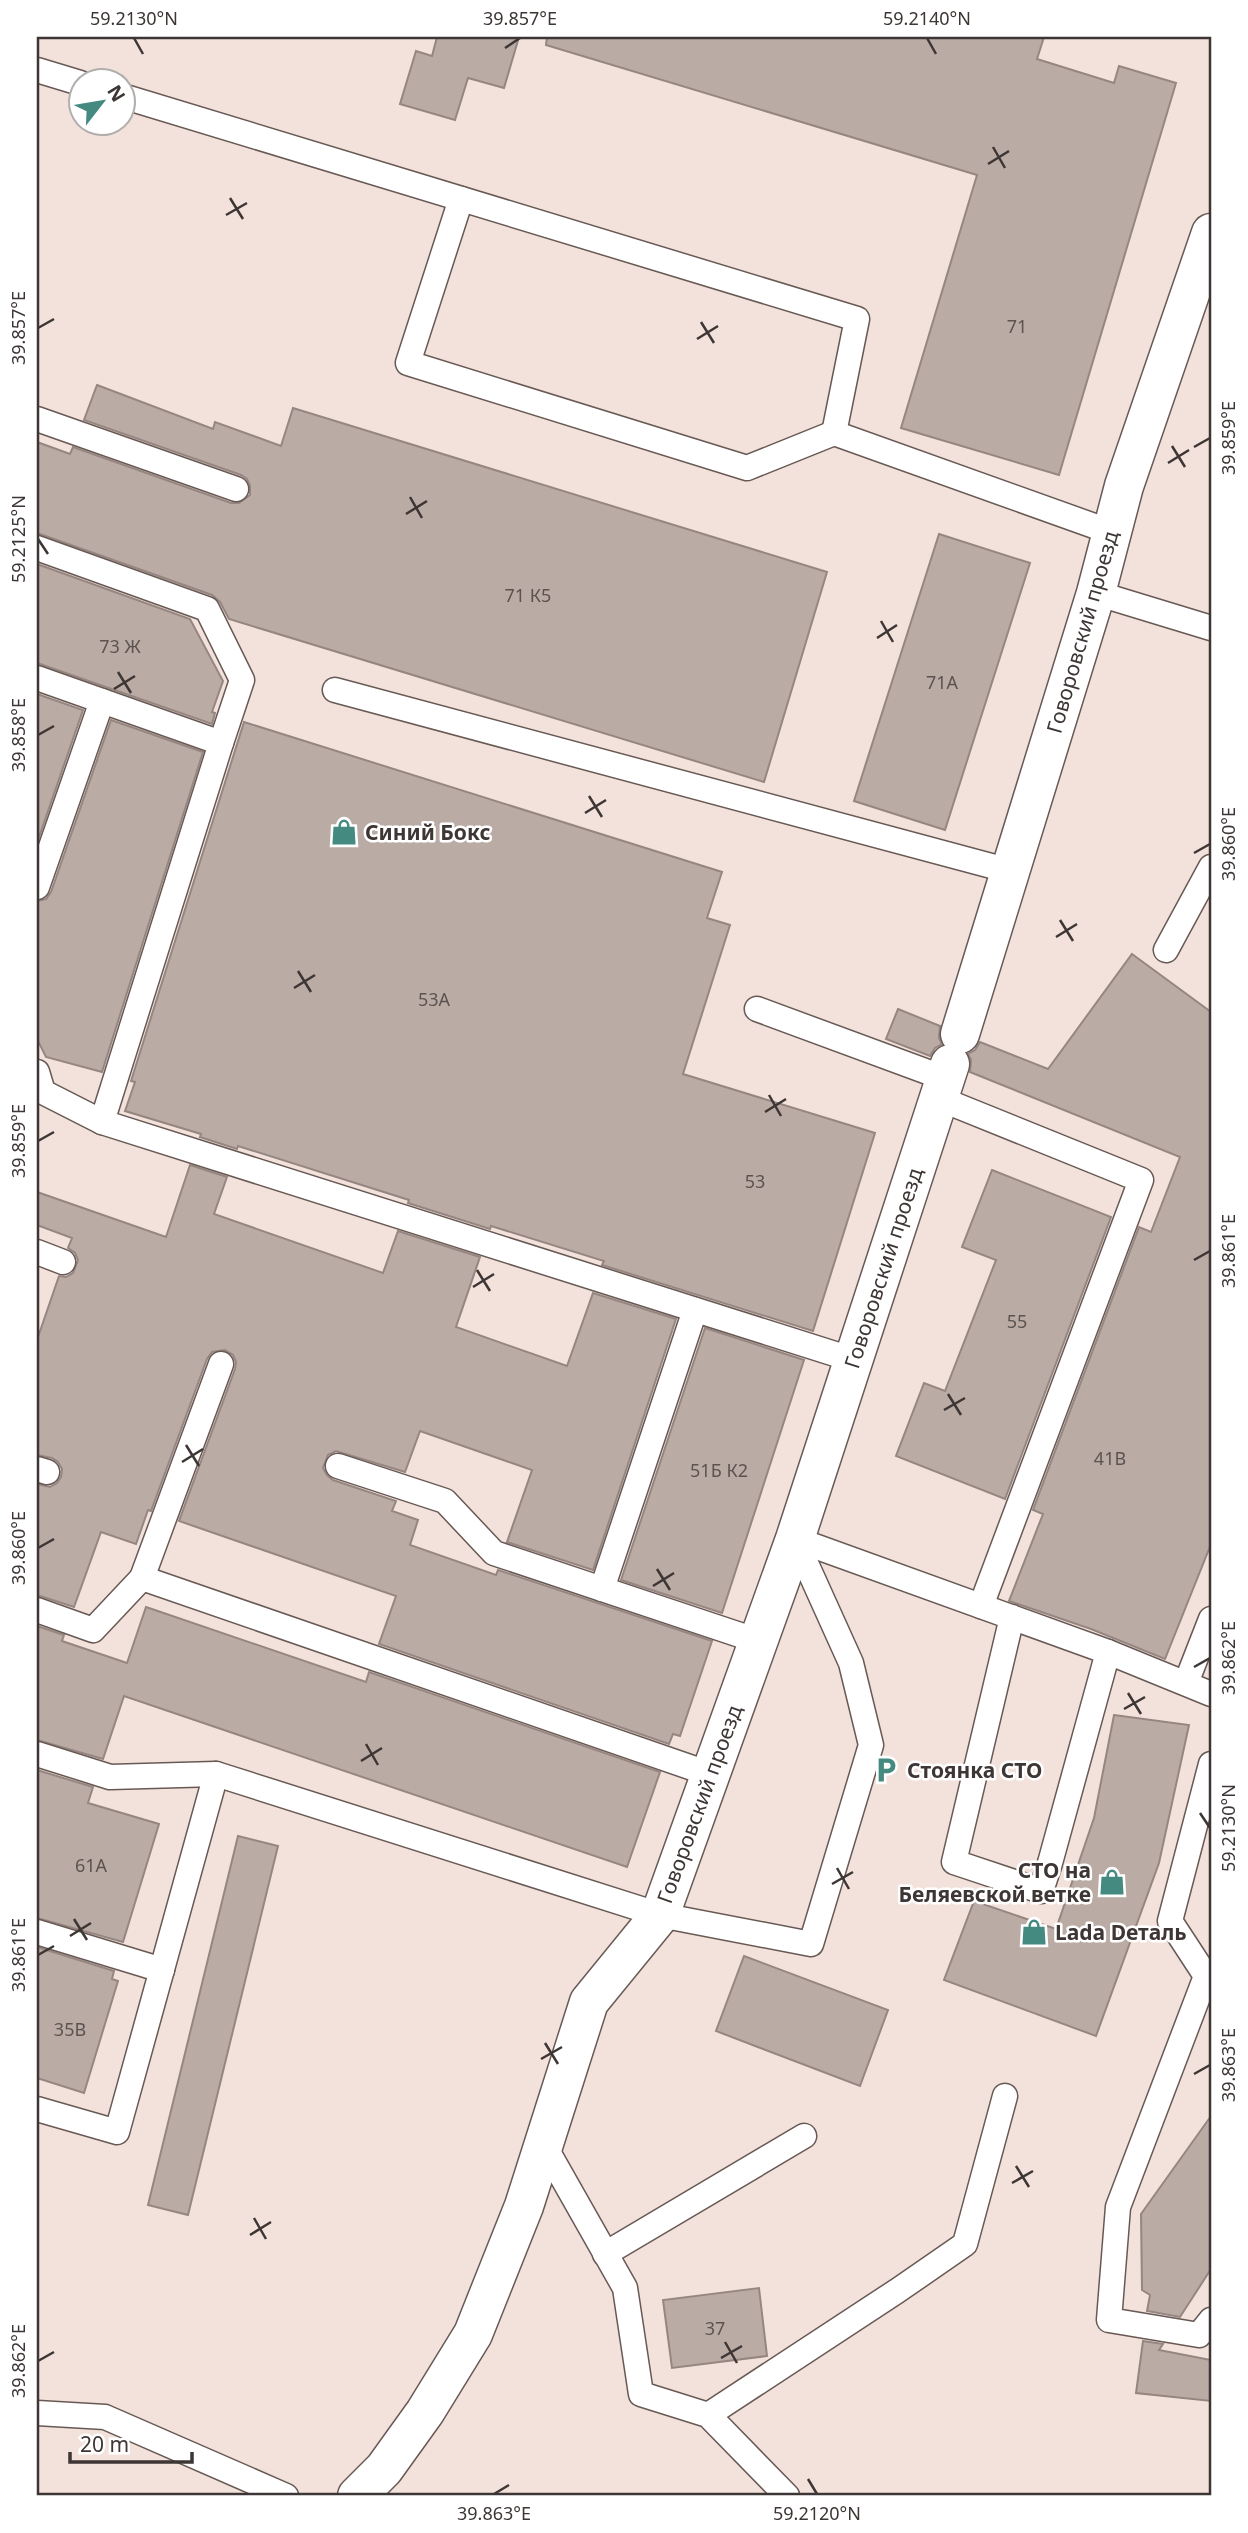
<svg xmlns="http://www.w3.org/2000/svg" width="1248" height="2533" font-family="'Noto Sans',sans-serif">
	<rect width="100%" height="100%" fill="#f3e2dc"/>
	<g fill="#bbaba5" stroke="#968681" stroke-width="2">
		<path d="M437,37h82l-15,51 -36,-10 -13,42 -55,-16 16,-53 16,5z"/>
		<path d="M547,37h497l-7,22 77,24 5,-17 57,17 -117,392 -158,-47 76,-253 -431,-130z"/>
		<path d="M97,385l116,44 2,-7 66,24 12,-38 534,164 -63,210 -535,-163 -9,-17 -8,-7 -175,-62v-91l33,12 3,-7 158,56h8l11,-8v-9l-3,-7 -6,-4 -157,-55z"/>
		<path d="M939,534l91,29 -85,267 -91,-29z"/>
		<path d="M37,564l153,55 33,62 -11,31 3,1 -3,11 -175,-61z"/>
		<path d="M37,694l46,16 -46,133z"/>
		<path d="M111,720l92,32 -101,320 -56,-15 -9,-18v-138l9,-2 5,-7z"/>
		<path d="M244,722l478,150 -15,46 23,7 -47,149 192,59 -62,198 -211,-66 2,-4 -113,-35 -1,3 -82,-26 1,-3 -171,-54 -1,3 -37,-12 1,-3 -76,-23 10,-29 -4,-1z"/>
		<path d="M1132,954l79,58v532l-46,115 -74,-30 -82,-28 34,-87 -10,-4 106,-283 12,5 29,-75 -210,-85 1,-12 -3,-6 7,-4 5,-8 68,27z"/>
		<path d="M898,1009l42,17 -1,12 3,6 -7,4 -5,8 -44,-17z"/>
		<path d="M190,1165l37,12 -13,37 169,59 15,-42 82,26 -24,70 111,39 26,-73 83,26 -83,251 -86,-28 25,-72 -112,-39 -15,41 -69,-21 -8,4 -5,13 4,7 6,5 63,21 -4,10 26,9 -8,25 86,30 2,-5 214,71 -32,95 -7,-2 -4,10 -290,-100 17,-48 -217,-75 56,-152 1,-7 -3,-7 -8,-5 -13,2 -5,7 -56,152 -3,-1 -12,34 -35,-12 -27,75 -37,-12v-111l13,3 7,-4 4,-6 1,-8 -4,-7 -6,-4 -15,-3v-115l22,-64 7,1 7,-4 5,-13 -3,-7 -7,-5 4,-10 -35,-13v-33l129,45z"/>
		<path d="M992,1170l119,47 -106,282 -109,-43 28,-73 21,8 51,-131 -34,-13z"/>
		<path d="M705,1328l99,32 -82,253 -101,-33z"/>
		<path d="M146,1607l220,75 3,-10 291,100 -33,95 -503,-171 -21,63 -66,-19v-114l27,9 -2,6 65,22z"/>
		<path d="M1114,1715l75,10 -30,138 -63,173 -152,-56 30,-79 82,28 38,-111z"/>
		<path d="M37,1770l56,17 -5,16 71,21 -36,118 -86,-24z"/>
		<path d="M238,1836l40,10 -90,369 -40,-10z"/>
		<path d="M37,1947l77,24 -2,8 6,2 -34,112 -47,-15z"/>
		<path d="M744,1956l144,54 -28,76 -144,-55z"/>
		<path d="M1211,2116v153l-31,48 -33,-6 3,-16 -8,-5 -1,-76z"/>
		<path d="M759,2288l8,68 -95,12 -9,-68z"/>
		<path d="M1143,2341l20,3 -4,6 52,10v41l-75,-8z"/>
	</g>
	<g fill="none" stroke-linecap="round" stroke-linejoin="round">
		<g stroke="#685954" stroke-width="27">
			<g id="lane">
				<path d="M37,70l43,13"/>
				<path d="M122,96l735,223 -23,114"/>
				<path d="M461,199l-53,164 339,105 87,-35 277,99"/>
				<path d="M37,419l199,70"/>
				<path d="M37,548l170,61 35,71 -21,63"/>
				<path d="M1096,593l115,35"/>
				<path d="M37,678l184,65 -119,379"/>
				<path d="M335,690l675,181"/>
				<path d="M37,887l65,-186"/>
				<path d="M1166,950l45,-83"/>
				<path d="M757,1009l187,69"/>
				<path d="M37,1072l6,20 59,30 752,238"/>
				<path d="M938,1098l203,82 -160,426"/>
				<path d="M37,1252l26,10"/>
				<path d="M338,1466l107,35 49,52 264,88"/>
				<path d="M37,1469l10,3"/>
				<path d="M795,1539l313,113 -58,211 -9,28 -87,-29 58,-245"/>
				<path d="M142,1578l79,-214"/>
				<path d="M602,1589l93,-279"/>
				<path d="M37,1610l56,20 49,-52 568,196"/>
				<path d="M1108,1652l103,42"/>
				<path d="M1186,1683l25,-64"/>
				<path d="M37,1754l73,23 106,-3 444,141 151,29 60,-199 -20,-82 -56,-124"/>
				<path d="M1211,1764l-41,157 36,55 -88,231 -9,113 90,15 12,-15"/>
				<path d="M37,1932l125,38"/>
				<path d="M37,2109l80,23 99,-358"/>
				<path d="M544,2145l81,143 16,106 67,21 79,81"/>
				<path d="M605,2254l199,-118"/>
				<path d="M37,2413l68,4 181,79"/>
				<path d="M708,2415l189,-124 68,-47 40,-148"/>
			</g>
		</g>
		<g stroke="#685954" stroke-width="41">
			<g id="street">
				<path d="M960,1034l136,-441 28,-107 87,-253"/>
				<path d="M357,2496l27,-27 41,-57 48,-78 51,-128 65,-204 71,-87 135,-376 155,-475"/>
			</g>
		</g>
		<use href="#lane" stroke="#fff" stroke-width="24"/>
		<use href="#street" stroke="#fff" stroke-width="38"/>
	</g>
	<path fill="none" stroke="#3d3634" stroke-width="2.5" d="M134,38l9,16M927,38l9,16M505,48l15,-10M993,147l12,21M988,164l21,-13M230,198l13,21M226,215l21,-12M701,322l13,21M38,328l16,-9M697,339l21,-13M1172,446l13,21M1194,447l16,-9M1168,463l21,-13M410,497l12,21M406,514l21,-13M38,539l10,15M881,621l12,21M877,638l20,-13M118,672l13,21M114,689l21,-13M38,735l16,-9M589,796l13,21M585,813l21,-13M1194,853l16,-9M1060,920l13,21M1056,937l21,-13M298,971l13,21M294,988l21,-13M769,1095l12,21M765,1112l21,-13M38,1141l16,-9M1194,1260l16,-9M477,1270l13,21M473,1287l21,-13M948,1394l13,21M944,1410l21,-12M186,1445l13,21M182,1462l21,-13M38,1548l16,-9M657,1569l13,21M653,1586l21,-13M1194,1667l16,-9M1128,1693l13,21M1124,1709l21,-12M366,1744l12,21M361,1761l21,-13M1200,1813l10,15M837,1868l12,21M832,1884l21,-12M74,1919l13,21M70,1936l21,-13M38,1955l16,-9M545,2043l13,21M541,2059l21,-12M1194,2074l16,-9M1016,2166l13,21M1012,2183l21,-12M254,2218l12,21M250,2235l21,-13M725,2342l12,21M721,2358l21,-12M38,2361l16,-9M808,2479l9,15M494,2494l15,-9"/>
	<defs>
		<g id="shop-bare" transform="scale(2.1)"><path d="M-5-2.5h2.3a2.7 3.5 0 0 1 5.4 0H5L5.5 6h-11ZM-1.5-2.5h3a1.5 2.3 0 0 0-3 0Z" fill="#458a81" stroke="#fff" stroke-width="2.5" paint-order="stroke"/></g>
		<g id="parking-bare" transform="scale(2.1)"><path d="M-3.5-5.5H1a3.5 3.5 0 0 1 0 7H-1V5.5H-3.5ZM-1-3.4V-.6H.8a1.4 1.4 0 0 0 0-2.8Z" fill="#458a81" stroke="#fff" stroke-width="2.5" paint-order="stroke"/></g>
	</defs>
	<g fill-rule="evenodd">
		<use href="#shop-bare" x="344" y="832"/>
		<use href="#parking-bare" x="886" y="1770"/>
		<use href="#shop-bare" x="1112" y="1882"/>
		<use href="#shop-bare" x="1034" y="1932"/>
	</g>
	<g text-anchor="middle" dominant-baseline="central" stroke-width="5" stroke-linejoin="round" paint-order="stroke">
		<g font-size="18" fill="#5c5350">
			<text x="1017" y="326">71</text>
			<text x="528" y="595">71 К5</text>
			<text x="120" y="646">73 Ж</text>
			<text x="942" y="682">71А</text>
			<text x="434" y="999">53А</text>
			<text x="755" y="1181">53</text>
			<text x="1017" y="1321">55</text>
			<text x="1110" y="1458">41В</text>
			<text x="719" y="1470">51Б К2</text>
			<text x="91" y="1865">61А</text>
			<text x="70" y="2029">35В</text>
			<text x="715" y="2328">37</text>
		</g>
		<g font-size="21" fill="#3d3634" stroke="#fff">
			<text transform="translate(1082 632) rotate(-74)">Говоровский проезд</text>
			<text transform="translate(883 1268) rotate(-72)">Говоровский проезд</text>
			<text transform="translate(699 1804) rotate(-70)">Говоровский проезд</text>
		</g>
		<g font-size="21" font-weight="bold" fill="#3d3634" stroke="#fff" text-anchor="start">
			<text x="365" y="832">Синий Бокс</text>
			<text x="907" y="1770">Стоянка СТО</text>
			<text x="1091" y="1870" text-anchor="end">СТО на<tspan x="1091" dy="24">Беляевской ветке</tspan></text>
			<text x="1055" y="1932">Lada Dеталь</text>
		</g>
	</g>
	<rect width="1248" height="2533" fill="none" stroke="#ffffff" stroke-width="77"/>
	<g transform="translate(102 102) rotate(59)"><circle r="33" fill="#ffffff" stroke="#b1afae" stroke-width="2"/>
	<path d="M0-5L12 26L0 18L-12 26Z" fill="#458a81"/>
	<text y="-10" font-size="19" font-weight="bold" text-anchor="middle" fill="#3d3634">N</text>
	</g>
	<path d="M70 2452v10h122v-10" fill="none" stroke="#3d3634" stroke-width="3.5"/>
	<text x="80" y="2452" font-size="21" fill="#3d3634" stroke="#ffffff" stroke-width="5" paint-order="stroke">20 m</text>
	<rect x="38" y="38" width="1172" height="2456" fill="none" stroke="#3d3634" stroke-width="2.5"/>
	<g font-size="18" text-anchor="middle" fill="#3d3634">
		<text x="134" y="25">59.2130°N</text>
		<text x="520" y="25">39.857°E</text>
		<text x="927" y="25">59.2140°N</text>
		<text transform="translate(19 328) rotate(-90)" y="6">39.857°E</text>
		<text transform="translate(1229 438) rotate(-90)" y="6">39.859°E</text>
		<text transform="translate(19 539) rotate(-90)" y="6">59.2125°N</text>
		<text transform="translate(19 735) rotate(-90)" y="6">39.858°E</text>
		<text transform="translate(1229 844) rotate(-90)" y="6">39.860°E</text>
		<text transform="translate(19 1141) rotate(-90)" y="6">39.859°E</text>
		<text transform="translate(1229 1251) rotate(-90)" y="6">39.861°E</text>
		<text transform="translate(19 1548) rotate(-90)" y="6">39.860°E</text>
		<text transform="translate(1229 1658) rotate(-90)" y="6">39.862°E</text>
		<text transform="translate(1229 1828) rotate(-90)" y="6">59.2130°N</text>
		<text transform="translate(19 1955) rotate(-90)" y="6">39.861°E</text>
		<text transform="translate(1229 2065) rotate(-90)" y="6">39.863°E</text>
		<text transform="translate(19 2361) rotate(-90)" y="6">39.862°E</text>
		<text x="494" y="2520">39.863°E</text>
		<text x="817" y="2520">59.2120°N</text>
	</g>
</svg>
